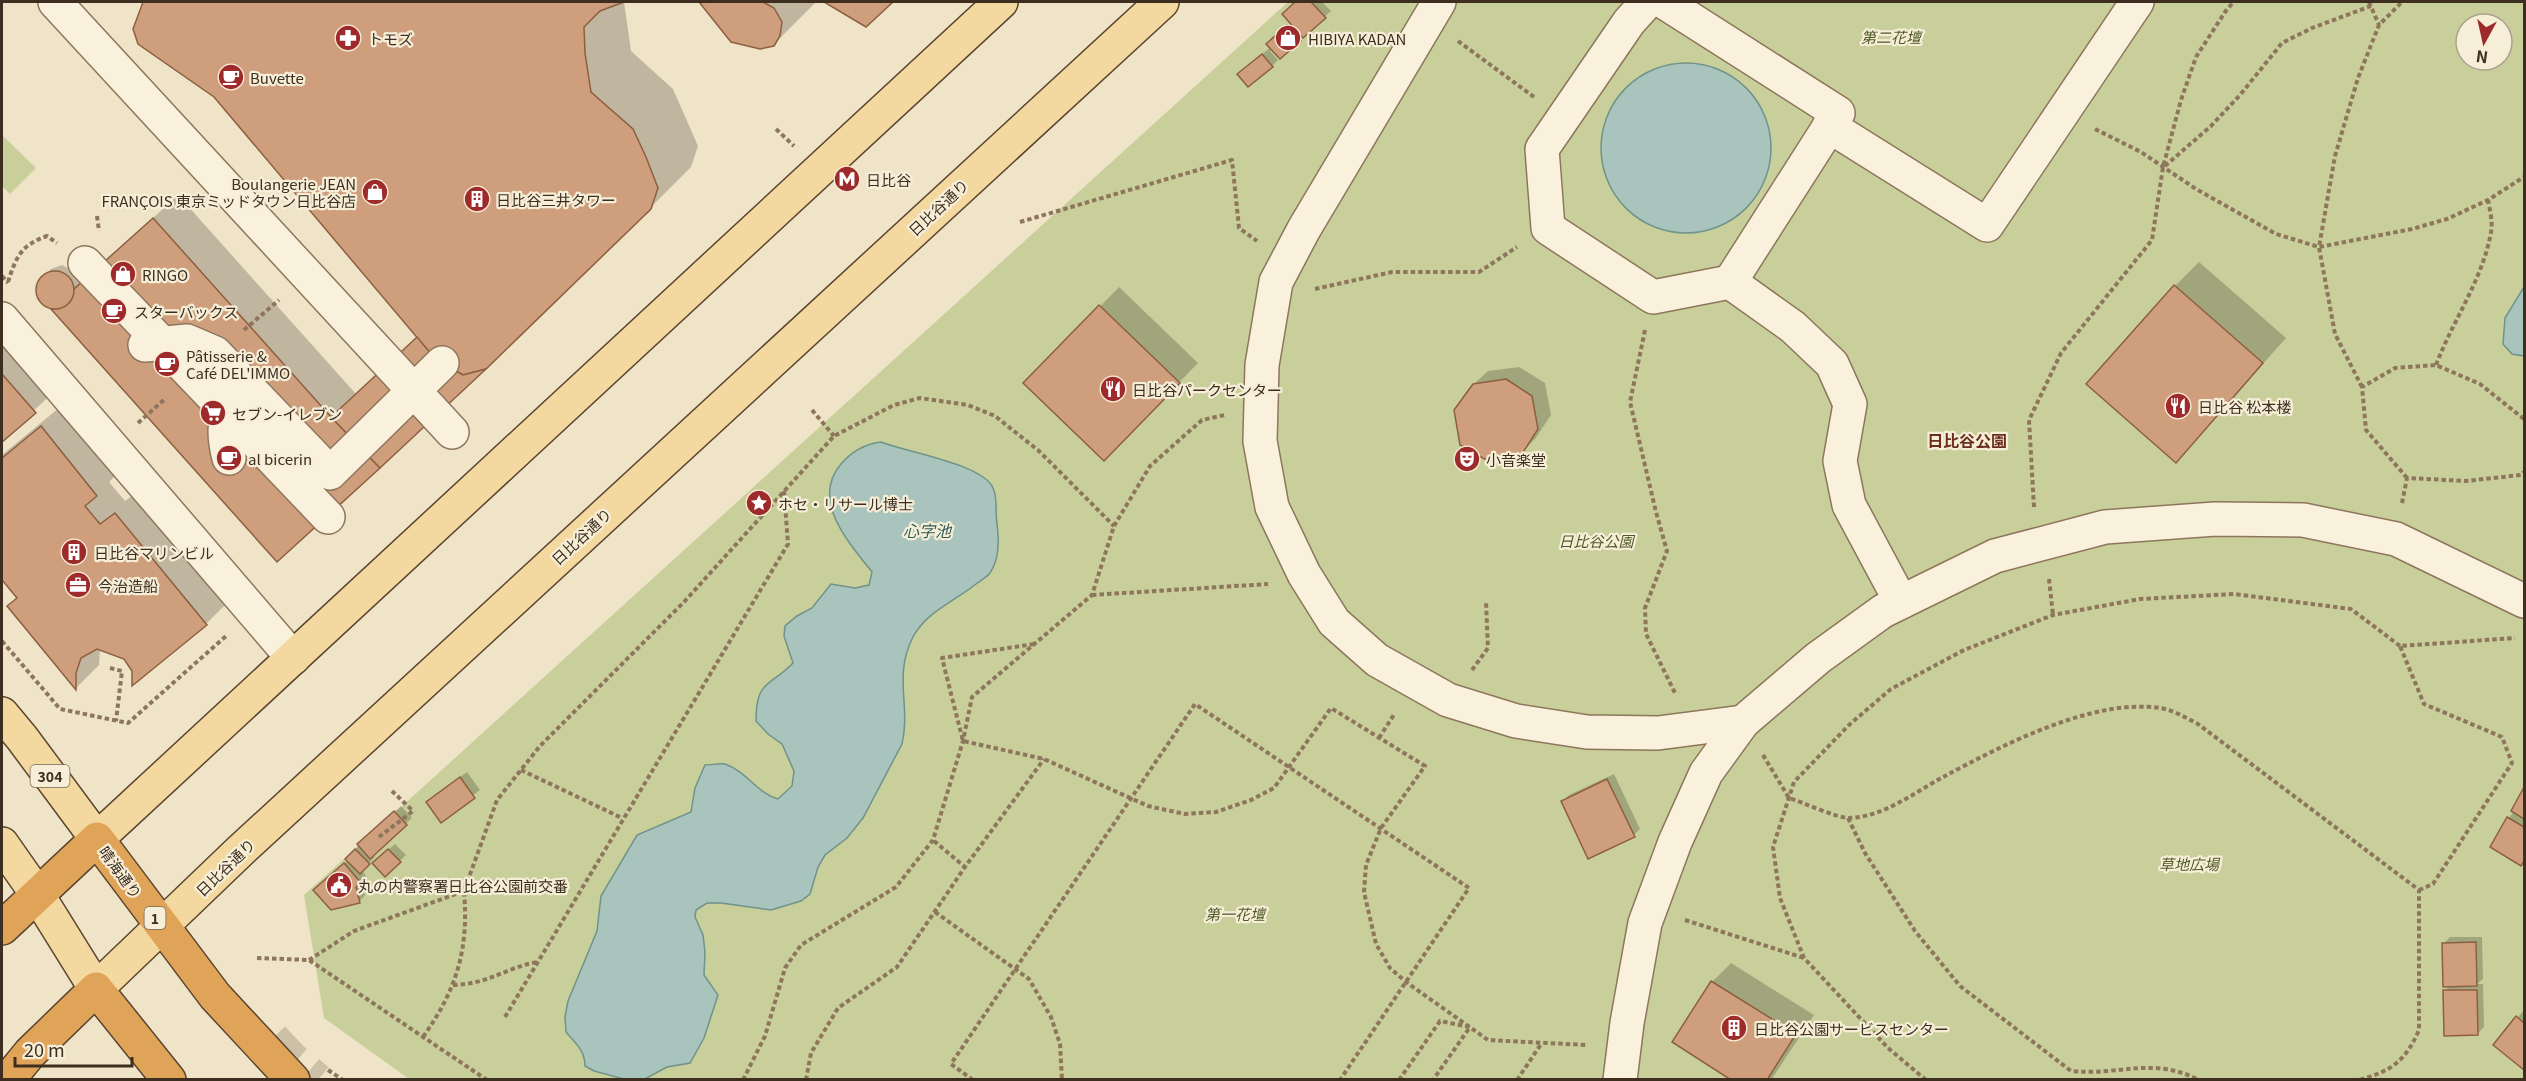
<svg xmlns="http://www.w3.org/2000/svg" width="2526" height="1081" font-family="Georgia,'Noto Sans JP',serif">
	<rect width="100%" height="100%" fill="#f0e4c8"/>
	<g fill="#c9cf9b" fill-rule="evenodd">
		<path d="M1288,2h1236v1077h-2115l-85,-61 -20,-123zM2466,24h36v36h-36z"/>
		<path d="M2,135l34,33 -26,26 -8,-8z"/>
	</g>
	<g fill="#a9c4bc" stroke="#6f938a" stroke-width="1.5">
		<circle cx="1686" cy="148" r="85"/>
		<path d="M2524,287v69l-12,-2 -9,-10 2,-26z"/>
		<path d="M881,442c25,10 102,22 112,46 5,10 2,25 4,36 2,15 3,35 -7,49 -3,4 -10,8 -14,11 -21,17 -50,28 -63,53 -20,39 -2,69 -11,107l-39,74 -16,20 -22,17 -7,12 -8,27 -9,7 -30,9 -50,-7h-14l-11,7 -1,7 8,18 2,17 -1,23 14,20 -14,43 -14,25 -23,4 -24,13 -19,-1 -30,-8 -9,-5c0,-16 -10,-23 -19,-34l-1,-15 3,-16 29,-70 4,-35 36,-61 54,-23 4,-24 10,-23c6,0 15,-2 20,-1 21,7 32,29 53,35l14,-13 2,-15 -12,-27 -14,-10 -12,-13c0,-42 14,-34 37,-58l-9,-27 1,-10 12,-10 15,-8 19,-24 24,4 14,-3 3,-13c-23,-29 -62,-72 -31,-108 11,-13 24,-20 40,-22z"/>
	</g>
	<g fill="#0003">
		<path d="M144,2h480l7,49 42,38 25,57 -7,21 -41,41 -373,352 -227,-254 -9,-6 -3,-11 1,-7 12,-13 11,-4 15,8 3,12 98,-90 178,199 62,-58 -203,-240 -81,-67z"/>
		<path d="M701,2h115l-42,42 -55,-23z"/>
		<path d="M826,2h65l-25,23z"/>
		<path d="M1297,2h25l9,9 -51,46 -8,-8 -2,2 8,9 -6,6 -27,2 26,-21 3,-9 17,-15 -7,-9z"/>
		<path d="M2199,262l87,76 -110,123 -1,-175z"/>
		<path d="M1119,287l79,76 -75,77 -97,-57z"/>
		<path d="M2,322l56,66 -56,52z"/>
		<path d="M1519,367l26,16 6,32 -16,24 -14,14 -47,-69 14,-13z"/>
		<path d="M65,403l55,68 -11,11 16,19 15,-11 90,110 -24,24 -73,46 -8,-12 -25,-9 -1,16 -23,23 -67,-82 9,-9 -16,-20v-122z"/>
		<path d="M467,772l13,18 -39,30 -7,-24z"/>
		<path d="M1614,774l26,55 -6,6 -45,22 -26,-56 6,-6z"/>
		<path d="M2524,790v71l-3,3 -13,-46 7,-7 -2,-1z"/>
		<path d="M401,806l11,12 -39,36 2,3 -13,13 4,6 -4,5 3,14 -6,7 -38,-18 27,-24 -1,-1 18,-21z"/>
		<path d="M395,844l11,11 -21,20 -5,-18z"/>
		<path d="M2450,937h32l1,42 -6,5h6l1,43 -6,6 -33,-42 5,-6 -6,-42z"/>
		<path d="M1731,963l83,52 -43,65h-37l-60,-38 38,-60z"/>
		<path d="M2524,1010v58l-29,-24z"/>
	</g>
	<g fill="#cf9f7d" stroke="#8d5f41" stroke-width="1.5">
		<path d="M143,2h481l-24,9 -16,16 1,26 6,39 42,37 13,28 12,31 -7,21 -165,160 -23,6 -27,-15 -222,-263 -76,-53 -5,-15z"/>
		<path d="M699,2h64l11,6 8,14 -2,14 -6,10 -14,3 -29,-7z"/>
		<path d="M824,2h69l-27,25z"/>
		<path d="M1295,2h16l15,16 -23,20 -21,-24z"/>
		<path d="M1287,25l14,16 -21,18 -14,-15z"/>
		<path d="M1262,54l11,13 -25,20 -11,-13z"/>
		<path d="M153,218l178,199 49,51 -103,94 -226,-253 9,-1 10,-6 4,-13z"/>
		<circle cx="55" cy="290" r="19"/>
		<path d="M2174,285l89,78 -87,100 -90,-79z"/>
		<path d="M1099,305l81,78 -76,78 -81,-78z"/>
		<path d="M417,337l19,23 27,15 23,-6 -106,99 -49,-51z"/>
		<path d="M2,374l34,39 -34,29z"/>
		<path d="M1506,379l26,17 6,33 -16,25 -34,7 -28,-16 -6,-35 19,-26z"/>
		<path d="M41,426l56,70 -12,10 15,18 15,-11 92,112 -75,61v-15l-8,-12 -27,-10 -16,9 -5,15v17l-69,-84 10,-8 -15,-18v-122z"/>
		<path d="M460,777l15,21 -34,25 -15,-21z"/>
		<path d="M1607,779l28,58 -47,22 -27,-58z"/>
		<path d="M2524,787v32l-13,-8z"/>
		<path d="M394,811l13,14 -37,34 -13,-15z"/>
		<path d="M2507,817l17,10v34l-3,5 -31,-19z"/>
		<path d="M355,849l15,15 -10,10 -15,-15z"/>
		<path d="M388,849l13,13 -16,15 -13,-14z"/>
		<path d="M344,863l17,20 -5,4 4,16 -29,7 -18,-20z"/>
		<path d="M2476,942l1,44 -34,1 -1,-44z"/>
		<path d="M1711,981l85,53 -29,46h-36l-59,-38z"/>
		<path d="M2443,990h34l1,45 -34,1z"/>
		<path d="M2516,1016l8,7v47l-31,-25z"/>
	</g>
	<g fill="none" stroke-linecap="round" stroke-linejoin="round">
		<path stroke="#ccc0a6" stroke-width="33" stroke-dasharray="33 16" stroke-linecap="butt" d="M273,1038l20,21 25,21"/>
		<g stroke="#8d765c" stroke-width="36">
			<g id="minor">
				<path d="M55,2l397,430"/>
				<path d="M1439,2l-135,227 -28,53 -14,83 -2,76 12,66 32,67 30,48 43,38 71,40 68,21 71,11 71,1 85,-11"/>
				<path d="M1647,2l-18,20 -87,127 6,79 105,69 77,-15 108,-169 -174,-111"/>
				<path d="M1829,126l158,99 150,-223"/>
				<path d="M85,263l243,254"/>
				<path d="M1730,282l63,45 39,37 18,40 -10,57 9,44 52,97"/>
				<path d="M2,319l291,339"/>
				<path d="M145,345l42,-4 28,12 115,120 112,-110"/>
				<path d="M229,458c-5,-19 -7,-39 5,-56"/>
				<path d="M1620,1080l7,-57 18,-100 30,-81 31,-69 37,-51 75,-64 65,-47 112,-55 110,-29 110,-8 88,1 93,19 128,62"/>
			</g>
		</g>
		<g stroke="#5b4430" stroke-width="36">
			<g id="major">
				<path d="M2,714l20,24 75,101 904,-837"/>
				<path d="M2,844l35,50 59,95 144,-138 922,-849"/>
			</g>
		</g>
		<g stroke="#5b4430" stroke-width="36">
			<g id="highway">
				<path d="M2,928l95,-89 118,157 78,84"/>
				<path d="M8,1080l22,-27 66,-64 73,91"/>
			</g>
		</g>
		<g stroke="#8d765c" stroke-width="4" stroke-dasharray="4.5 3" stroke-linecap="butt">
			<path d="M2369,2l10,23"/>
			<path d="M1458,41l76,56"/>
			<path d="M776,129l18,17"/>
			<path d="M2095,129l46,23 55,37 80,45 43,13 93,-18 35,-10 41,-19 36,-23"/>
			<path d="M2165,166l46,-40 29,-31 42,-52 30,-15 59,-22"/>
			<path d="M97,216l2,15"/>
			<path d="M1020,222l212,-62 7,68 18,13"/>
			<path d="M2,276l6,7"/>
			<path d="M8,282c8,-25 13,-37 39,-46l10,7"/>
			<path d="M1315,289l77,-17h87l38,-25"/>
			<path d="M244,330l35,-30"/>
			<path d="M1645,330l-15,72 26,110 11,39 -22,57 1,26 29,59"/>
			<path d="M2436,365c17,-45 47,-86 55,-133 2,-9 -1,-22 -3,-32"/>
			<path d="M2362,387l-27,-53 -16,-87 16,-91 23,-78 21,-53 23,-23"/>
			<path d="M812,410l22,26"/>
			<path d="M138,423l28,-25"/>
			<path d="M2407,478l-41,-48 -4,-43 33,-19 41,-3 44,19 44,35"/>
			<path d="M2402,503l5,-25 59,3 55,-6 3,-3"/>
			<path d="M2034,507l-5,-87 32,-67 91,-113 11,-73 18,-67 15,-43 31,-48 7,-7"/>
			<path d="M2049,579l4,36"/>
			<path d="M1092,595l176,-11"/>
			<path d="M2,641l58,68 68,14 98,-87"/>
			<path d="M1034,644l-92,14 21,83 81,18 104,47 37,8 31,-2 35,-12 23,-12 57,-80 94,58 -44,62 -15,37 -2,27 12,52 14,24 16,14 82,58 99,5"/>
			<path d="M110,668l12,3 -6,50"/>
			<path d="M1472,670l16,-22 -2,-46"/>
			<path d="M1379,738l16,-25"/>
			<path d="M1763,755l26,43c13,4 48,20 60,20 35,-1 66,-26 96,-42 58,-31 148,-78 215,-68 14,2 26,10 38,16l221,166v140c-14,32 -28,41 -60,50"/>
			<path d="M521,770l101,48"/>
			<path d="M1848,818l17,35 50,78 45,55 111,85c49,5 81,-15 128,9"/>
			<path d="M379,837l34,-26 -21,-20"/>
			<path d="M934,841l31,26"/>
			<path d="M2419,890l14,-6 79,-121 -10,-26 -78,-33 -24,-58 115,-8"/>
			<path d="M935,912l94,67 22,38 9,27 2,36"/>
			<path d="M1685,920l119,38"/>
			<path d="M257,958l52,2 178,120"/>
			<path d="M309,960l45,-29 110,-40 33,-91 43,-54 144,-144 150,-166 60,-31 26,-7 48,7 27,11 44,35 75,75"/>
			<path d="M453,985c36,-1 52,-17 84,-23"/>
			<path d="M505,1017l283,-473 -4,-53"/>
			<path d="M423,1037c34,-48 46,-88 41,-146"/>
			<path d="M328,1070l15,10"/>
			<path d="M743,1080l22,-44 20,-68 16,-23 95,-58 37,-47 30,-99 9,-44 120,-102 22,-69 36,-60 52,-46 23,-5"/>
			<path d="M806,1080l5,-27 27,-45 59,-41 68,-100 79,-108"/>
			<path d="M973,1080l-22,-16 244,-360 274,184 -129,192"/>
			<path d="M1399,1080l41,-59 30,6 -37,53"/>
			<path d="M1517,1080l24,-36"/>
			<path d="M1926,1080l-38,-32 -84,-90 -24,-60 -7,-51 21,-65 55,-57 42,-36 73,-39 89,-35 87,-16 94,-5 117,15 49,37"/>
		</g>
		<use href="#minor" stroke="#faf1dc" stroke-width="33"/>
		<use href="#major" stroke="#f3d9a0" stroke-width="33"/>
		<use href="#highway" stroke="#e0a458" stroke-width="33"/>
	</g>
	<defs>
		<g id="pharmacy-disc" transform="scale(1.35)"><circle r="9.5" fill="#9e2a2b" stroke="#f7eed8"/><path d="M-2-6h4v4h4v4h-4v4h-4v-4h-4v-4h4Z" fill="#fff"/></g>
		<g id="shop-disc" transform="scale(1.35)"><circle r="9.5" fill="#9e2a2b" stroke="#f7eed8"/><path d="M-5-2.5h2.3a2.7 3.5 0 0 1 5.4 0H5L5.5 6h-11ZM-1.5-2.5h3a1.5 2.3 0 0 0-3 0Z" fill="#fff"/></g>
		<g id="cafe-disc" transform="scale(1.35)"><circle r="9.5" fill="#9e2a2b" stroke="#f7eed8"/><path d="M-5.5-4.5H6V0H3Q3 3.5 0 3.5H-2.5Q-5.5 3.5-5.5 0ZM3-3.2v2h1.7v-2ZM-6 4.5H4V6H-6Z" fill="#fff"/></g>
		<g id="metro-disc" transform="scale(1.35)"><circle r="9.5" fill="#9e2a2b" stroke="#f7eed8"/><path d="M-5.5 5V-5H-3L0 0L3-5H5.5V5H3V-.5L0 4L-3-.5V5Z" fill="#fff"/></g>
		<g id="building-disc" transform="scale(1.35)"><circle r="9.5" fill="#9e2a2b" stroke="#f7eed8"/><path d="M-4-6H4V6H1V3H-1V6H-4ZM-2.5-4.3h1.7v1.8h-1.7ZM.8-4.3h1.7v1.8H.8ZM-2.5-1h1.7V.8h-1.7ZM.8-1h1.7V.8H.8Z" fill="#fff"/></g>
		<g id="restaurant-disc" transform="scale(1.35)"><circle r="9.5" fill="#9e2a2b" stroke="#f7eed8"/><path d="M-5-6h1v4h1v-4h1v4h1v-4h1v5L-1.5 .5V6h-2V.5L-5-1ZM5-6V6H3V1.5H1.5Q1.5-4 5-6Z" fill="#fff"/></g>
		<g id="supermarket-disc" transform="scale(1.35)"><circle r="9.5" fill="#9e2a2b" stroke="#f7eed8"/><path d="M-6-5.5h2.5l.6 2H6L4.5 2H-2.5L-4.4-4H-6ZM-1.5 3.2a1.3 1.3 0 1 0 .1 0ZM3 3.2a1.3 1.3 0 1 0 .1 0Z" fill="#fff"/></g>
		<g id="theatre-disc" transform="scale(1.35)"><circle r="9.5" fill="#9e2a2b" stroke="#f7eed8"/><path d="M-5-5.5Q0-4 5-5.5V0Q5 5 0 6Q-5 5-5 0ZM-3.3-2.5H-1v1.5H-3.3ZM1-2.5H3.3v1.5H1ZM-2.8 1Q0 5.5 2.8 1Z" fill="#fff"/></g>
		<g id="sight-disc" transform="scale(1.35)"><circle r="9.5" fill="#9e2a2b" stroke="#f7eed8"/><path d="M0-6L1.8-2.2L6-1.7L2.9 1.2L3.7 5.4L0 3.3L-3.7 5.4L-2.9 1.2L-6-1.7L-1.8-2.2Z" fill="#fff"/></g>
		<g id="office-disc" transform="scale(1.35)"><circle r="9.5" fill="#9e2a2b" stroke="#f7eed8"/><path d="M-6-3h4V-5.5h4V-3h4V5H-6ZM-1-4.5V-3h2v-1.5ZM-6 0V1H6V0Z" fill="#fff"/></g>
		<g id="civic-disc" transform="scale(1.35)"><circle r="9.5" fill="#9e2a2b" stroke="#f7eed8"/><path d="M-.6-6.5H3V-4.5H.6V-3L4-1V1h2V6H-6V1h2V-1L-.6-3ZM-1.2 2.5V6h2.4V2.5Z" fill="#fff"/></g>
	</defs>
	<g fill-rule="evenodd">
		<use href="#pharmacy-disc" x="348" y="38"/>
		<use href="#shop-disc" x="1288" y="38"/>
		<use href="#cafe-disc" x="231" y="77"/>
		<use href="#metro-disc" x="847" y="179"/>
		<use href="#shop-disc" x="375" y="192"/>
		<use href="#building-disc" x="477" y="199"/>
		<use href="#shop-disc" x="123" y="274"/>
		<use href="#cafe-disc" x="114" y="311"/>
		<use href="#cafe-disc" x="167" y="364"/>
		<use href="#restaurant-disc" x="1113" y="389"/>
		<use href="#restaurant-disc" x="2178" y="406"/>
		<use href="#supermarket-disc" x="213" y="413"/>
		<use href="#cafe-disc" x="229" y="458"/>
		<use href="#theatre-disc" x="1467" y="459"/>
		<use href="#sight-disc" x="759" y="503"/>
		<use href="#building-disc" x="74" y="552"/>
		<use href="#office-disc" x="78" y="585"/>
		<use href="#civic-disc" x="339" y="885"/>
		<use href="#building-disc" x="1734" y="1028"/>
	</g>
	<g text-anchor="middle" dominant-baseline="central" stroke-width="4.5" stroke-linejoin="round" paint-order="stroke">
		<g fill="#f7eed8" stroke="#756857" stroke-width="1.5">
			<rect x="30.5" y="765" width="39" height="22" rx="4.5"/>
			<rect x="144.5" y="907" width="21" height="22" rx="4.5"/>
		</g>
		<g font-size="14" font-weight="bold" fill="#3d2e20">
			<text x="50" y="776">304</text>
			<text x="155" y="918">1</text>
		</g>
		<g font-size="15" font-style="italic" fill="#4d5a26" stroke="#f7eed8">
			<text x="1891" y="36">第二花壇</text>
			<text x="1596" y="540">日比谷公園</text>
			<text x="2189" y="863">草地広場</text>
			<text x="1235" y="913">第一花壇</text>
		</g>
		<g font-size="15" fill="#3d2e20" stroke="#f7eed8" text-anchor="start">
			<text x="368" y="38">トモズ</text>
			<text x="1308" y="38">HIBIYA KADAN</text>
			<text x="250" y="77">Buvette</text>
			<text x="866" y="179">日比谷</text>
			<text x="356" y="183" text-anchor="end">Boulangerie JEAN<tspan x="356" dy="17">FRANÇOIS 東京ミッドタウン日比谷店</tspan></text>
			<text x="496" y="199">日比谷三井タワー</text>
			<text x="142" y="274">RINGO</text>
			<text x="134" y="311">スターバックス</text>
			<text x="186" y="355">Pâtisserie &amp;<tspan x="186" dy="17">Café DEL'IMMO</tspan></text>
			<text x="1132" y="389">日比谷パークセンター</text>
			<text x="2198" y="406">日比谷 松本楼</text>
			<text x="232" y="413">セブン-イレブン</text>
			<text x="248" y="458">al bicerin</text>
			<text x="1486" y="459">小音楽堂</text>
			<text x="778" y="503">ホセ・リサール博士</text>
			<text x="94" y="552">日比谷マリンビル</text>
			<text x="98" y="585">今治造船</text>
			<text x="358" y="885">丸の内警察署日比谷公園前交番</text>
			<text x="1754" y="1028">日比谷公園サービスセンター</text>
		</g>
		<g font-size="15" fill="#3d2e20" stroke="#f7eed8">
			<text transform="translate(938 207) rotate(-43)">日比谷通り</text>
			<text transform="translate(581 536) rotate(-43)">日比谷通り</text>
			<text transform="translate(225 867) rotate(-44)">日比谷通り</text>
			<text transform="translate(121 872) rotate(54)">晴海通り</text>
		</g>
		<g font-size="16" font-weight="bold" fill="#6b2e1e" stroke="#f7eed8">
			<text x="1967" y="440">日比谷公園</text>
		</g>
		<g font-size="16" font-style="italic" fill="#2f5d5a" stroke="#f7eed8">
			<text x="927" y="530">心字池</text>
		</g>
	</g>
	<rect width="2526" height="1081" fill="none" stroke="#3d2e20" stroke-width="6"/>
	<g transform="translate(2484 42) rotate(188)"><circle r="28" fill="#f7eed8" stroke="#ada18e" stroke-width="1.5"/>
	<path d="M0-4.5L10 22L0 15L-10 22Z" fill="#9e2a2b"/>
	<text y="-9" font-size="16" font-weight="bold" text-anchor="middle" fill="#3d2e20">N</text>
	</g>
	<path d="M15 1057v9h117v-9" fill="none" stroke="#3d2e20" stroke-width="3"/>
	<text x="24" y="1057" font-size="18" fill="#3d2e20" stroke="#f7eed8" stroke-width="4.5" paint-order="stroke">20 m</text>
</svg>
